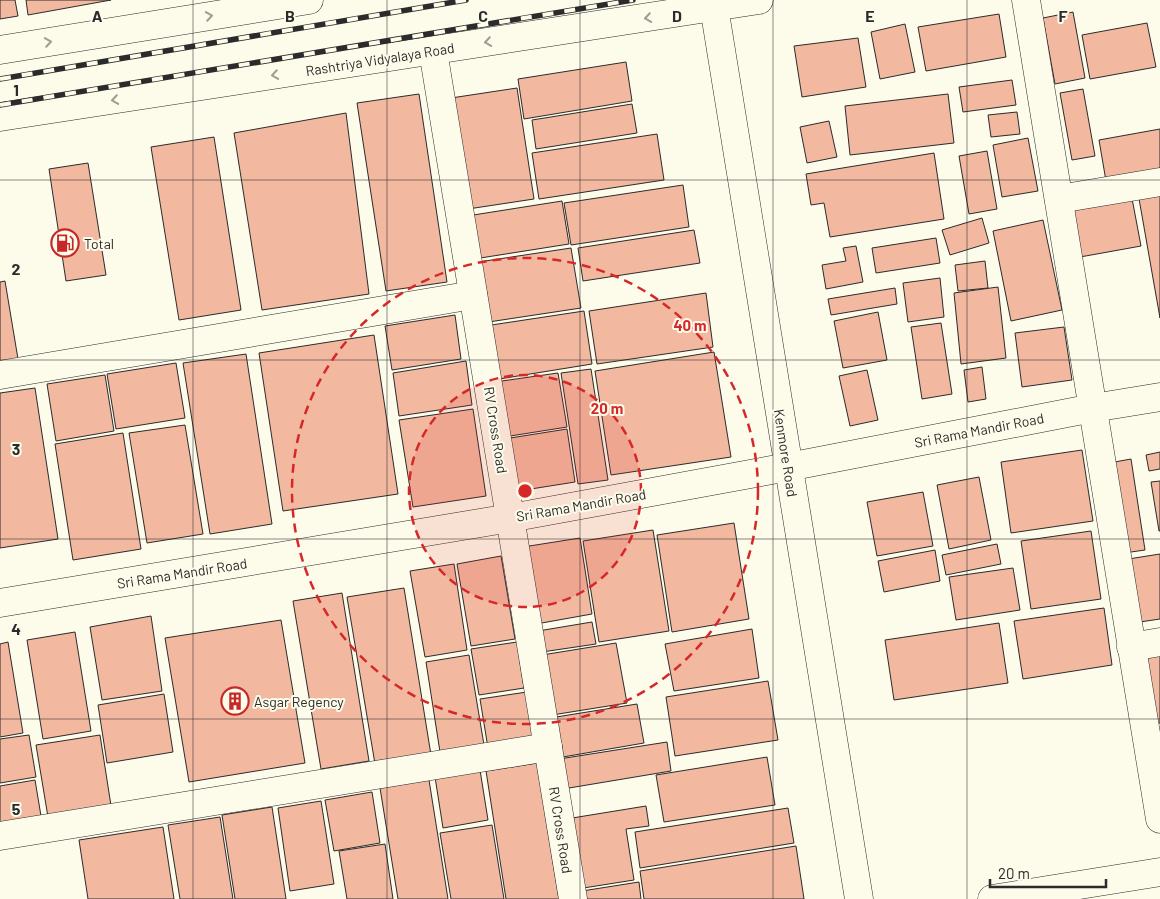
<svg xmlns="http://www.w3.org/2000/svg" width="1160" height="899" font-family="Barlow,sans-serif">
	<rect width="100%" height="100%" fill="#fdfbea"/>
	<g fill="#f2b8a0" stroke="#2b2b2b">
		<path d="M0,0h15l3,16 -18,3z"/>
		<path d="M26,0h85l-83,15z"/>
		<path d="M1073,12l12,66 -30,6 -12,-66z"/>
		<path d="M999,14l7,43 -80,14 -8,-44z"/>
		<path d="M1147,23l9,44 -66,12 -8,-44z"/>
		<path d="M905,24l10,48 -35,7 -9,-47z"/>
		<path d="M858,38l8,49 -64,10 -8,-51z"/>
		<path d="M626,62l6,39 -108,18 -6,-40z"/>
		<path d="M1012,80l4,25 -53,7 -4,-25z"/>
		<path d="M517,88l17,111 -66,10 -17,-111z"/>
		<path d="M1083,89l12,67 -23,4 -12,-67z"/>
		<path d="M419,94l28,188 -61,9 -29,-188z"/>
		<path d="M948,94l6,49 -104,12 -5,-49z"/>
		<path d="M632,104l5,29 -101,16 -4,-29z"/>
		<path d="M1017,112l3,22 -29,3 -3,-22z"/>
		<path d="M346,113l23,181 -107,16 -28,-177z"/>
		<path d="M829,121l8,36 -30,6 -7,-36z"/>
		<path d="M1160,129v43l-54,9 -7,-41z"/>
		<path d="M657,134l7,46 -125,19 -7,-46z"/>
		<path d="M214,137l27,173 -62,10 -28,-173z"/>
		<path d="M1028,138l10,53 -36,6 -9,-52z"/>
		<path d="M987,151l10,58 -28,5 -10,-58z"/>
		<path d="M934,153l10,66 -114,18 -6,-34 -13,2 -5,-31z"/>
		<path d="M88,163l18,112 -40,6 -17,-112z"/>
		<path d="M683,185l6,42 -118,18 -7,-42z"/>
		<path d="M1160,188v130l-22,-125z"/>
		<path d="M1131,193l10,53 -61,11 -9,-53z"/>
		<path d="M562,201l7,43 -95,15 -7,-43z"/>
		<path d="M982,218l7,25 -39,12 -8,-25z"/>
		<path d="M1043,220l19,90 -51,11 -18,-90z"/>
		<path d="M694,230l6,33 -117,18 -5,-33z"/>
		<path d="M936,238l4,25 -64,10 -4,-25z"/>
		<path d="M856,246l7,36 -37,7 -4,-24 24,-4 -3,-13z"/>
		<path d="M571,248l10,60 -99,15 -10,-60z"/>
		<path d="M985,261l3,27 -30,3 -3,-26z"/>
		<path d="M940,278l4,39 -36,5 -5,-39z"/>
		<path d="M5,281l13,78 -18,3v-80z"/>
		<path d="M998,287l8,71 -45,6 -7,-71z"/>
		<path d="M895,288l2,16 -66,11 -3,-16z"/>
		<path d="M706,293l7,54 -116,17 -8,-53z"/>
		<path d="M584,311l8,53 -99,16 -8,-54z"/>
		<path d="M878,312l9,48 -44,8 -9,-47z"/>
		<path d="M455,315l6,44 -69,11 -7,-44z"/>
		<path d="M941,323l11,71 -30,5 -11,-72z"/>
		<path d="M1064,327l8,53 -50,7 -7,-54z"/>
		<path d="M374,335l24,159 -115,17 -24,-158z"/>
		<path d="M714,352l17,105 -120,18 -16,-104z"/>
		<path d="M246,354l26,170 -62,10 -27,-171z"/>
		<path d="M466,361l6,44 -73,11 -6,-43z"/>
		<path d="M176,363l9,55 -69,11 -9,-55z"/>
		<path d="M982,367l4,32 -18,3 -4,-32z"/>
		<path d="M591,369l17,111 -30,4 -17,-111z"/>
		<path d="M867,370l11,50 -28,6 -11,-50z"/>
		<path d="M558,373l9,54 -63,10 -9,-55z"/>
		<path d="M105,375l9,56 -58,10 -9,-57z"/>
		<path d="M35,388l23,151 -58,9v-155z"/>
		<path d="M473,409l13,87 -73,11 -14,-87z"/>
		<path d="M185,425l18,109 -56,9 -18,-110z"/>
		<path d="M567,429l8,53 -63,10 -8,-53z"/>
		<path d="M123,433l18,116 -68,11 -18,-116z"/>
		<path d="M1082,450l11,71 -82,12 -10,-71z"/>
		<path d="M1160,452v17l-11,2 -3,-16z"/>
		<path d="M1131,459l14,91 -21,3 -15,-90z"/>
		<path d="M979,477l12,63 -42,9 -12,-64z"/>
		<path d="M1160,481v50h-1l-8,-49z"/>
		<path d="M923,492l10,54 -56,10 -10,-54z"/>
		<path d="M734,523l15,96 -77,13 -15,-97z"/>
		<path d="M653,530l16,101 -70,11 -16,-101z"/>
		<path d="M1091,531l10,68 -70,10 -10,-68z"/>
		<path d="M580,538l12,76 -56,10 -13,-77z"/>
		<path d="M997,544l4,20 -55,11 -4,-20z"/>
		<path d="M935,550l5,31 -56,11 -6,-31z"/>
		<path d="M1160,554v65l-27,4 -11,-63z"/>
		<path d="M501,556l14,83 -44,7 -14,-82z"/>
		<path d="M454,564l13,86 -42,7 -15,-86z"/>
		<path d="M1013,568l7,42 -64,10 -7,-43z"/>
		<path d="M404,588l27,167 -56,9 -28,-167z"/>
		<path d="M342,593l27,168 -48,8 -28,-168z"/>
		<path d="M1104,608l8,57 -89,14 -9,-58z"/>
		<path d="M151,616l11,75 -60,9 -12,-73z"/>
		<path d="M281,620l24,143 -116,19 -24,-144z"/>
		<path d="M592,622l4,22 -54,8 -4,-21z"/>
		<path d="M999,623l9,60 -114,17 -9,-60z"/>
		<path d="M752,629l7,49 -85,13 -9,-47z"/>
		<path d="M75,632l16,99 -48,8 -16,-99z"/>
		<path d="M8,642l15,91 -23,4v-93z"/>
		<path d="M517,642l7,46 -45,7 -8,-46z"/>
		<path d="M616,643l11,60 -75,12 -10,-60z"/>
		<path d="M1160,651v72l-5,1 -11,-71z"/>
		<path d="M469,655l15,90 -44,7 -14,-90z"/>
		<path d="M768,681l10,59 -103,16 -9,-59z"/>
		<path d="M527,692l7,48 -46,8 -8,-49z"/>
		<path d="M164,694l9,58 -66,11 -9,-58z"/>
		<path d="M637,704l7,39 -87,15 -7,-40z"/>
		<path d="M29,735l7,42 -36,6v-44z"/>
		<path d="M100,735l12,77 -63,11 -13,-78z"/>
		<path d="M667,742l4,29 -108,18 -4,-30z"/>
		<path d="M767,757l8,48 -111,17 -8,-47z"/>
		<path d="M537,763l22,136h-53l-20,-128z"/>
		<path d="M480,770l8,50 -45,8 -8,-51z"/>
		<path d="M35,780l7,42 -42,7v-43z"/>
		<path d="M429,780l19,119h-50l-18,-111z"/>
		<path d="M372,792l8,51 -46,8 -9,-51z"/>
		<path d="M321,801l13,83 -44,7 -12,-83z"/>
		<path d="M646,806l3,20 -23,3 8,51 -57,9 -11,-70z"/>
		<path d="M272,807l14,92h-51l-13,-84z"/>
		<path d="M788,808l6,35 -154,25 -5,-36z"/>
		<path d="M220,817l13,82h-53l-12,-74z"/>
		<path d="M492,825l12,74h-53l-11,-66z"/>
		<path d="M163,827l11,72h-86l-9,-59z"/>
		<path d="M385,844l8,55h-46l-8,-48z"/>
		<path d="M796,846l8,53h-160l-4,-28z"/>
		<path d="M639,882l2,17h-58l-1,-8z"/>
	</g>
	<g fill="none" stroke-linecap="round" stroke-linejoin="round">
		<g stroke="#2b2b2b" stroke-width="29">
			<g id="minor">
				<path d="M1026,0l134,819"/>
				<path d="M714,7l145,892"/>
				<path d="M433,51l140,848"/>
				<path d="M1059,199l101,-17"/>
				<path d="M0,375l473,-80"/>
				<path d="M0,603l510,-85 278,-51 305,-59 67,-11"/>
				<path d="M1131,647l29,-5"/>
				<path d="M0,836l548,-89"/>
				<path d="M992,899l168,-27"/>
			</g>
		</g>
		<g stroke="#2b2b2b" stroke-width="29">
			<g id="major">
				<path d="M0,50l309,-50"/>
				<path d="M0,117l759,-117"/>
			</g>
		</g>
		<use href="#minor" stroke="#fdfbea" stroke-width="28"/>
		<use href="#major" stroke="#fdfbea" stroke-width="28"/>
		<g stroke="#2b2b2b" stroke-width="5.5">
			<g id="rail">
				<path d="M0,79l466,-79"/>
				<path d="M0,105l633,-105"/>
			</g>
		</g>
		<use href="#rail" stroke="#fdfbea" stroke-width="4" stroke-dasharray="11" stroke-linecap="butt"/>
	</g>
	<defs><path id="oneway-chevron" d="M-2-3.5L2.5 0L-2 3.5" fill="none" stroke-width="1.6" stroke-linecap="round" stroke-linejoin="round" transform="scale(1.25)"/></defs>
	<g stroke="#9e9d94">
		<use href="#oneway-chevron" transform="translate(209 16) rotate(-9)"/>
		<use href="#oneway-chevron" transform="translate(648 18) rotate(171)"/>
		<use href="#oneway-chevron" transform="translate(48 42) rotate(-9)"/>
		<use href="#oneway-chevron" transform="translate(488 42) rotate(171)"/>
		<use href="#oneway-chevron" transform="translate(275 75) rotate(171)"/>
		<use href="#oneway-chevron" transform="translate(115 100) rotate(171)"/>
	</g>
	<path fill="none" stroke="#2b2b2b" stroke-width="1" stroke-opacity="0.55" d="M193,0v899M387,0v899M580,0v899M773,0v899M967,0v899M0,180h1160M0,360h1160M0,539h1160M0,719h1160"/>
	<circle cx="525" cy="491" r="116" fill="#d62828" fill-opacity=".12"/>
	<g fill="none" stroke="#d62828" stroke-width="2.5" stroke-dasharray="9 6">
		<circle cx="525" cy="491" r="116"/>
		<circle cx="525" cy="491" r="233"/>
	</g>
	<defs>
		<g id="fuel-ring" transform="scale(1.4375)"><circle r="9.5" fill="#fdfbea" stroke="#c62828" stroke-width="1.5"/><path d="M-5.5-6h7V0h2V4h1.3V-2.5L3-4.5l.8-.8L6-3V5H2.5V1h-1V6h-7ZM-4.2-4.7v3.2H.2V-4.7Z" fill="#c62828"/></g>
		<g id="building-ring" transform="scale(1.4375)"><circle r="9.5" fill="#fdfbea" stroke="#c62828" stroke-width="1.5"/><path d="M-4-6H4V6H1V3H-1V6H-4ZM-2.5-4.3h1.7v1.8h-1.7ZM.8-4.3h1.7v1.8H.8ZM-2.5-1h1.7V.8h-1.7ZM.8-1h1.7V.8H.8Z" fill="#c62828"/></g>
	</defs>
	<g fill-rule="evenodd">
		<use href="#fuel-ring" x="65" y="243"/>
		<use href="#building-ring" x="235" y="701"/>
	</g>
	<g text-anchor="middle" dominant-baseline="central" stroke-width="4" stroke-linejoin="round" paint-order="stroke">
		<g font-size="14" fill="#2b2b2b" stroke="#fdfbea">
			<text transform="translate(380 59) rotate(-9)">Rashtriya Vidyalaya Road</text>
			<text transform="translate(496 430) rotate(81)">RV Cross Road</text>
			<text transform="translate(979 430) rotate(-11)">Sri Rama Mandir Road</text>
			<text transform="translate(786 453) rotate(81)">Kenmore Road</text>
			<text transform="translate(581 505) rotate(-10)">Sri Rama Mandir Road</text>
			<text transform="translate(182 573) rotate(-9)">Sri Rama Mandir Road</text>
			<text transform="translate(561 830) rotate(81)">RV Cross Road</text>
		</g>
		<g font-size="14" fill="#2b2b2b" stroke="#fdfbea" text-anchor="start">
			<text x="84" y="243">Total</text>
			<text x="254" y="701">Asgar Regency</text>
		</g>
	</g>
	<g font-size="16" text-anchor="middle" font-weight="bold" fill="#2b2b2b" stroke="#fdfbea" stroke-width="4" stroke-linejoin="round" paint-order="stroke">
		<text x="97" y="22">A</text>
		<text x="290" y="22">B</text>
		<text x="483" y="22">C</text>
		<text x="677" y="22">D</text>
		<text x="870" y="22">E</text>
		<text x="1063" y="22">F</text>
		<text x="16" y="96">1</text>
		<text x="16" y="275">2</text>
		<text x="16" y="455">3</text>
		<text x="16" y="635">4</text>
		<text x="16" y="815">5</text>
	</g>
	<circle cx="525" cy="491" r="8" fill="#d62828" stroke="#fdfbea" stroke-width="2.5"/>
	<g font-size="15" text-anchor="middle" font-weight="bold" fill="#d62828" stroke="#fdfbea" stroke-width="4" stroke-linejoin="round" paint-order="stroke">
		<text x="690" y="331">40 m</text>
		<text x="607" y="414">20 m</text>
	</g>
	<path d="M990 879v8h116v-8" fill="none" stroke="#2b2b2b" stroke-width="2.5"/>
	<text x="998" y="879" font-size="15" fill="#2b2b2b" stroke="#fdfbea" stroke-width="4" paint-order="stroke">20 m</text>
</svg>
